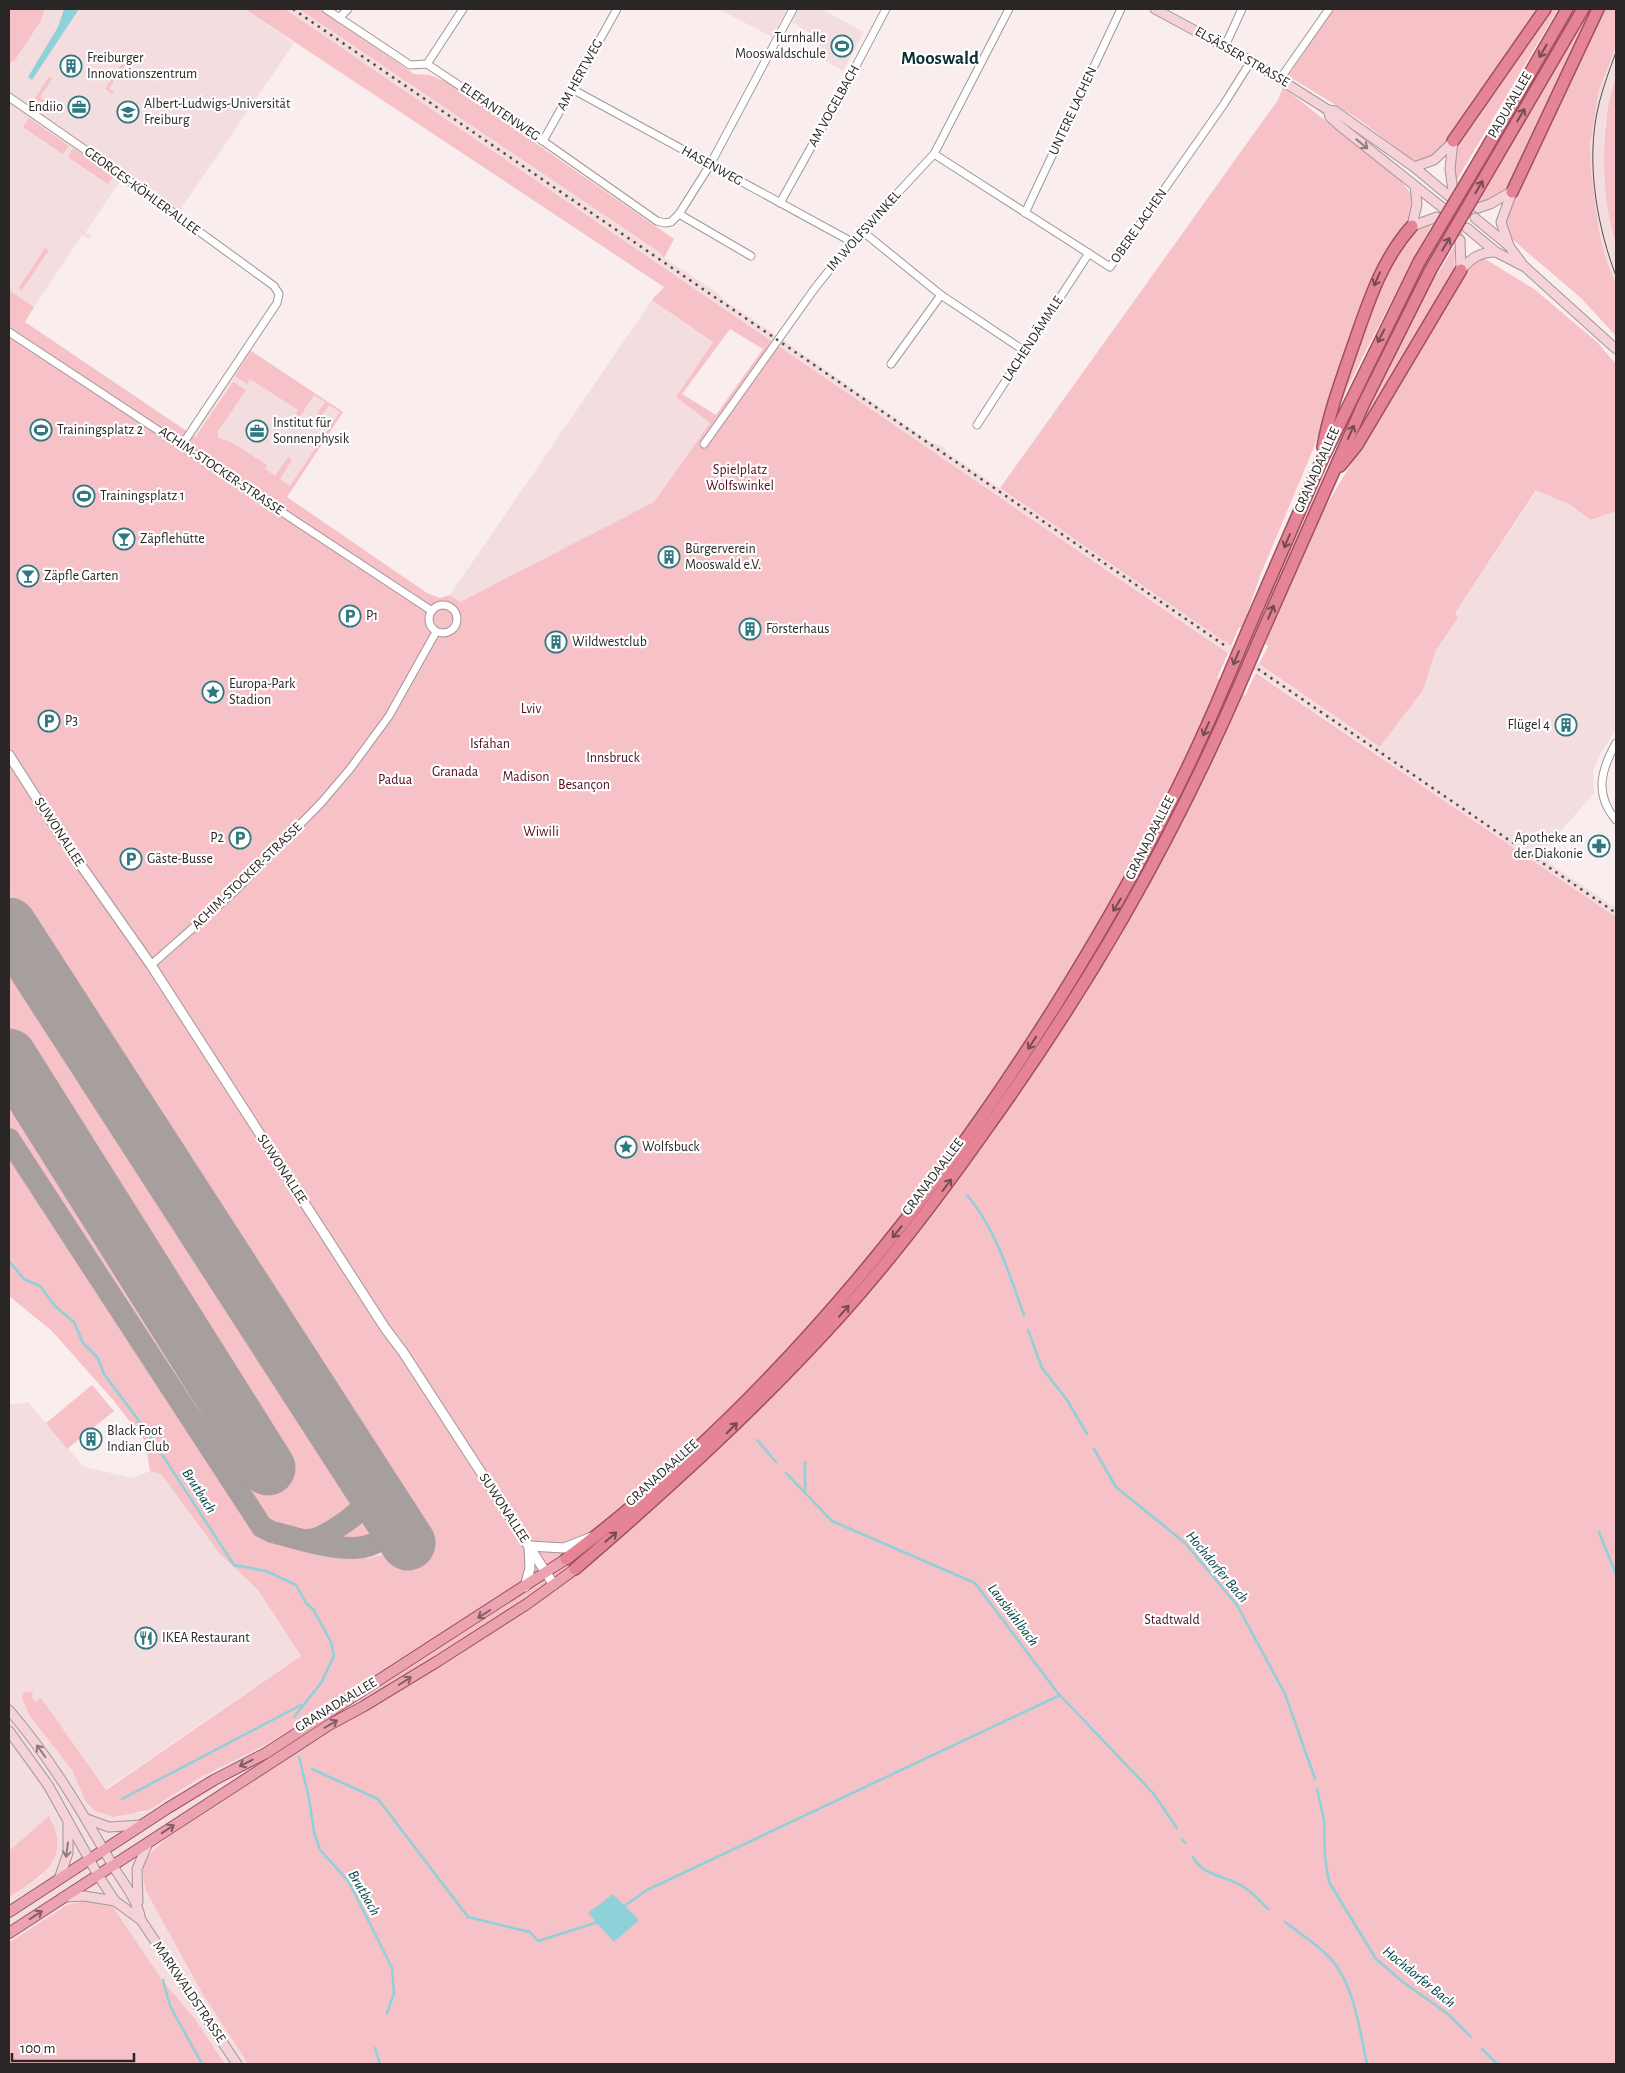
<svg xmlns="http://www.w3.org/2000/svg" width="1625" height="2073" font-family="'Alegreya Sans',sans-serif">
	<rect width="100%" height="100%" fill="#faedee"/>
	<g fill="#f3dddf">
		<path d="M9,9h236l49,34 -120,176 -54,-38 -34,51 5,4 -2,3 -7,-4 -48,72 -25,-17z"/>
		<path d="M285,9h14l360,243 5,6 53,34 9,9 203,140 14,6 5,6 432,294 43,-57 13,-40 19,-37 82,-123 32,14 22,16 25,-9v218l-17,27 -6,16 1,21 -55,63 77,52v9z"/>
		<path d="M718,9h69l-15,28z"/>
		<path d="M798,9h23l43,23 -21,39 -29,-17 7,-14 -30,-18z"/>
		<path d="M1616,46v31l-11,46 -1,33 7,68 5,21v39l-10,-25 -7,-28 -8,-61 -1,-25 9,-56z"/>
		<path d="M652,300l61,42 -37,55 34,26 -56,79 -194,100 -10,-7z"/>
		<path d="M244,346l99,66 -56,85 -101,-66z"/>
		<path d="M9,781l421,658 21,165 -227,-65 -215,-333z"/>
		<path d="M28,1402l56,65 49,11 17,-7 11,3 58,79 39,37 43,66 -215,146 9,9 24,6 7,-4h16l7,-3 52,-33 66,-33 87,-54 12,18 -196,128 -21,17 -3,38 56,102 46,71h-23l-30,-45 -33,-39 -49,-73 -46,-2 -58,38v-46l33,-21 12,-52 -5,-8 -40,35v-446z"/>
	</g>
	<g fill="#f6c1c7" fill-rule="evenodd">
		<path d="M9,9h36l-5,13 -25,38 -6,3z"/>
		<path d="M245,9h40l943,644 -11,25 28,18 11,-23 360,244v1147h-1368l-46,-71 -56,-102c-8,-31 1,-36 24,-55l195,-128 -11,-18 -87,54 -66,33 -52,33 -35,7 -19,-6 -9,-9 -14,-32 -42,-54 -8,-18 2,-6 10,1 -3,3 4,6 6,-4 65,92 195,-134 -43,-66 -39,-37 -58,-79 -11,-3 -5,-30 -31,-40 -62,-70 -43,-35v-149l250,385 9,5 101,21 24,-5 30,-20 -414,-640v-603l25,17 -9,15 172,116v-3l36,-53 13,8 -28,41v6l16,7 33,21 -2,4 10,7 13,-19 4,3 -12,19 10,7 50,-74 -11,-7 -15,23 -4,-3 15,-23 -11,-7 -15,23 -4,-3 3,-5 -48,-31 -3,5 -12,-8 16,-25 92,61 -56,85 140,96 13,5 10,-3 10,7 194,-100 56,-79 -34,-26 37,-55 -61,-42 12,-13zM730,329l33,20 -47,66 -34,-21z"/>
		<path d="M299,9h20l95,65 16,1 19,8 225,156 -10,19 -5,-6z"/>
		<path d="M1333,9h207l-91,131 -16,18 -19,3 -57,-43 -69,-42z"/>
		<path d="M1552,9h6l-103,174 -1,-26 8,-21z"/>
		<path d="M1589,9h5l-77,163c-10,15 -20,30 -39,31l22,-43z"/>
		<path d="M1603,9h13v37l-17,44 -9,55 1,25 8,61 7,28 10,25v52l-35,-38 -67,-57c-6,-7 -8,-14 -9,-24z"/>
		<path d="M127,56l7,5 -2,3 -4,-3 -8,12 4,3 -2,3 -5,-3 -8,13 5,3 -2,2 -7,-5z"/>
		<path d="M49,77l3,2 -12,18 14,10 -2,4 -18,-12z"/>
		<path d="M1616,77v168c-15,-51 -17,-117 0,-168z"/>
		<path d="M1283,87l117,93 12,15 -1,22 -26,34 -17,37 -54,159 -54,129 -18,53 -3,-2 -8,19 -231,-158 278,-388z"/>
		<path d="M29,118l40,28 -6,8 -40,-27z"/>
		<path d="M73,148l41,28 -6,8 -40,-27z"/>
		<path d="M1432,224l-69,132 -28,58 50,-145 31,-39z"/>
		<path d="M1455,245l-1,29 -104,173 39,-86 45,-87 3,1z"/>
		<path d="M45,248l4,2 -27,40 -3,-2z"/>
		<path d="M1485,259l49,30 63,53 19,22v147l-25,9 -22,-16 -33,-14 -81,123 3,5 -22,32 -13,40 -43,57 -121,-83 9,-18 -3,-2 60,-136 139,-235 10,-13z"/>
		<path d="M1373,368l-33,69 -86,200 -3,-2 87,-199z"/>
		<path d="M9,960l347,535 -1,13 -3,6 -31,21 -13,1 -42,-12 -257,-395z"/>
		<path d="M92,1385l22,26 -47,38 -21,-26z"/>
		<path d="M365,1516l4,1 3,9 -7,15 -11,4 -20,-5 1,-5z"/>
		<path d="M49,1816c24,43 -8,61 -40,81v-46z"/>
		<path d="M89,1900l16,2 8,5 49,73 33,39 30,45h-216v-121l58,-38z"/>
	</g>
	<g fill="#8fd1d8">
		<path d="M64,9h15l-47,71 -4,-3 30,-50z"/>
		<path d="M613,1894l26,26 -25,22 -26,-29z"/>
	</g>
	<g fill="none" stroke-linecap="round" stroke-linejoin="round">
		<g stroke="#8fd1d8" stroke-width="2.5">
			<path d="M967,1195c29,34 42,79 57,120"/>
			<path d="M9,1261l15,18 16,7 15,20 19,16 9,21 15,15 6,16 44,59 86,132 32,6 30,14 10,18 7,6 18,33 3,14 -13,27 -27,34"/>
			<path d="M1028,1330l14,38 25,32 20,34"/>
			<path d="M757,1440l19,22"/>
			<path d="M1094,1449l22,38 69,56 52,62 48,89 30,85"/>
			<path d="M786,1473l46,48 143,62 82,109 96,101 24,35"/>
			<path d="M805,1493v-31"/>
			<path d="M1599,1532l17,42"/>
			<path d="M299,1757l10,41 5,34 6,18 29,32 43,86 2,25 -7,20"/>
			<path d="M312,1769l66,30 90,118 62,15 8,9 60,-19"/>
			<path d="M1317,1789l7,31 1,37 4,25 47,77 27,23 45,32 23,23"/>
			<path d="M122,1799l179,-94"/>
			<path d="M1182,1839l3,4"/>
			<path d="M1193,1857c9,20 37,19 52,31 9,6 16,14 23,21"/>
			<path d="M623,1907l24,-17 413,-195"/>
			<path d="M1285,1922c13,10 28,20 40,31 29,26 34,75 42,111"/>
			<path d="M163,1980l7,26 32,58"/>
			<path d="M375,2048l5,16"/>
			<path d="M1482,2049l15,15"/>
		</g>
		<g stroke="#a79e9e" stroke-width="22">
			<path d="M9,1139l253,388 10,5c31,7 120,41 117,-19"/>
			<path d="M306,1540c12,0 20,-6 29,-11 23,-15 37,-24 30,-54"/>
		</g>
		<g stroke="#a79e9e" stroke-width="55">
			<path d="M9,925l399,618"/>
			<path d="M9,1056l259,412"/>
		</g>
		<path stroke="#d1c5c6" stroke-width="9" stroke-dasharray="9 4.5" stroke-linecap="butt" d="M1450,205l10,35"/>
		<g stroke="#a29697" stroke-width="9">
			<g id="minor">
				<path d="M326,9l84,56 17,-1 116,77 114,80 8,2 6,-1 8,-8 31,-49 83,-156"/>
				<path d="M339,18l9,-9"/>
				<path d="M1225,46l17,-37"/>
				<path d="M427,64l36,-55"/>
				<path d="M1280,79l49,-70"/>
				<path d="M572,89l280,153"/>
				<path d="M9,97l111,77 154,112 5,8 -2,9 -95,142"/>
				<path d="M543,141l74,-132"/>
				<path d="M934,154l176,113 114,-163 27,-43"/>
				<path d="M780,203l68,-122 38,-72"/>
				<path d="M1025,213l96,-204"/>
				<path d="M679,214l72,42"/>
				<path d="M862,231l79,64 85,57"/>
				<path d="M9,332l423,279"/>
				<path d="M891,364l50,-69"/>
				<path d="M977,425l112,-172"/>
				<path d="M704,444l111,-156 37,-46 82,-88 75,-145"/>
				<circle cx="443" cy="619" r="14"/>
				<path d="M1616,743c-15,27 -22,51 0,77"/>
				<path d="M151,965l84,-74 86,-88 29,-34 39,-53 47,-84"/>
			</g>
		</g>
		<g stroke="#a29697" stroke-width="11">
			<g id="tertiary">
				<path d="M9,755l57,89 85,121 234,363 18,24 151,233"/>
				<path d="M529,1546l35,2 28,-11"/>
				<path d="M525,1587l5,-19 -1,-22"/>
			</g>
		</g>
		<g stroke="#a29697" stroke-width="11">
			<g id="secondary">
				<path d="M1155,9l96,52 77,49 7,1 79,56 35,29"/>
				<path d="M1328,110l2,7 10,9 103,82"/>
				<path d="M1414,167l20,-7 19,-18"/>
				<path d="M1453,191l-3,-22 3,-28"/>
				<path d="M1478,208l12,-4 21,-12"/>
				<path d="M1475,218l34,28 14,19"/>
				<path d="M1412,226l5,-22 -2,-18"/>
				<path d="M1412,226l25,-9"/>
				<path d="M1467,228l29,24 29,15 91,82"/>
				<path d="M1460,240l1,30"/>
				<path d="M1509,246l-8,-24 11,-30"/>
				<path d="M1461,270c10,-12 19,-18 35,-18"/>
				<path d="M9,1710c42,49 72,100 104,156 11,18 24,33 28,54l96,144"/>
				<path d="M9,1731l39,54 50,90 17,26 26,19"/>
				<path d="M87,1819l22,8 32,-2"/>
				<path d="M59,1879l9,-26v-29"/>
				<path d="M63,1897l21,-1 31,5"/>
				<path d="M138,1902l-1,-33 11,-26"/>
			</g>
		</g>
		<g stroke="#9f4f5e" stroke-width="12">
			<g id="primary">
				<path d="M9,1912l159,-104 46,-28 52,-27 300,-194"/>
				<path d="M9,1933l320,-208 35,-19 74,-45 89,-57 48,-35"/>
			</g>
		</g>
		<g stroke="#9f4f5e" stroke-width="14">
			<g id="trunk">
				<path d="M1453,141l92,-132"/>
				<path d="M1485,151l82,-142"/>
				<path d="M1496,158l87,-149"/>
				<path d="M1512,192l86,-183"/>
				<path d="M1323,447c6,-34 18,-66 29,-98 16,-45 28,-87 60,-123"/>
				<path d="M1340,466l17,-21 104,-175"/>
				<path d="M1247,632l73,-168 99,-202"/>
				<path d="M1259,640l105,-237 66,-132"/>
				<path d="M566,1559c197,-149 357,-343 488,-551 65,-104 124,-211 171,-324"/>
				<path d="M575,1569c93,-80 183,-162 266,-254 52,-58 99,-120 144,-184 102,-142 182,-280 252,-440"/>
			</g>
		</g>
		<use href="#minor" stroke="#fff" stroke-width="7"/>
		<use href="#tertiary" stroke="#fff" stroke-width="9"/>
		<use href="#secondary" stroke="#f5d1d8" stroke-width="9"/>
		<use href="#primary" stroke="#eba3b0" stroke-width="10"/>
		<use href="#trunk" stroke="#e48496" stroke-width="11"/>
		<path stroke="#544e4e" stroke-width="1" d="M1616,52c-8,22 -16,43 -20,66 -9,51 2,111 20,158"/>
		<g stroke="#544e4e" stroke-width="2.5" stroke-dasharray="2.5 5" stroke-linecap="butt">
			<path d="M293,9l934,638"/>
			<path d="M1258,669l358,244"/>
		</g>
		<g stroke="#9f4f5e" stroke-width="14" stroke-linecap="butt">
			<g id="trunk-bridge">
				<path d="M1419,262l66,-111"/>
				<path d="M1430,271l66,-113"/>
				<path d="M1225,684l22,-52"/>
				<path d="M1237,691l22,-51"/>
			</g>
		</g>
		<use href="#trunk-bridge" stroke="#e48496" stroke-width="11"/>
	</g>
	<defs><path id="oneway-shaft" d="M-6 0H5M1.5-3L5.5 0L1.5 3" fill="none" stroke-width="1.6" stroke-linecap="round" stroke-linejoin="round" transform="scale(1.25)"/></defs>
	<g stroke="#754c53">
		<use href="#oneway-shaft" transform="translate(1543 51) rotate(120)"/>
		<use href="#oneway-shaft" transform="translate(1521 115) rotate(-60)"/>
		<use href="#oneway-shaft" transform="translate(1479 187) rotate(-60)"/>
		<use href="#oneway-shaft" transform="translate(1446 244) rotate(-59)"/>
		<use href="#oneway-shaft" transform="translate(1377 279) rotate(114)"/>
		<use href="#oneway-shaft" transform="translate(1381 336) rotate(117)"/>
		<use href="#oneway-shaft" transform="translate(1351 432) rotate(-66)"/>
		<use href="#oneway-shaft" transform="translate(1287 541) rotate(113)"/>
		<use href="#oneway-shaft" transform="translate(1271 612) rotate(-67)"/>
		<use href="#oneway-shaft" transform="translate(1236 658) rotate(113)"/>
		<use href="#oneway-shaft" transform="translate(1206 729) rotate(114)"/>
		<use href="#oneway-shaft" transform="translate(1117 905) rotate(121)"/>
		<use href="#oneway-shaft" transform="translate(1032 1043) rotate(123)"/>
		<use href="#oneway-shaft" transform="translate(947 1185) rotate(-53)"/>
		<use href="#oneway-shaft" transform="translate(897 1232) rotate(129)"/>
		<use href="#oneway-shaft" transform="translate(844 1311) rotate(-49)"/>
		<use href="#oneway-shaft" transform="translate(732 1428) rotate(-45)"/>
		<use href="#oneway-shaft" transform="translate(611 1537) rotate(-40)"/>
	</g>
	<g stroke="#907c7f">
		<use href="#oneway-shaft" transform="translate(1362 144) rotate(39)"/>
		<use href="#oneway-shaft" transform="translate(41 1751) rotate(-126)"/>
		<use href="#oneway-shaft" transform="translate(67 1850) rotate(98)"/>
	</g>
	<g stroke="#815e64">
		<use href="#oneway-shaft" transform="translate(484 1614) rotate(148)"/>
		<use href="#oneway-shaft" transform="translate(405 1681) rotate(-32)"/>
		<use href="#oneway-shaft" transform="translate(331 1724) rotate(-30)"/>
		<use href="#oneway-shaft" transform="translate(246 1763) rotate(153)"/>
		<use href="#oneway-shaft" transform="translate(168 1829) rotate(-33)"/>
		<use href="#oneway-shaft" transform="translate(36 1915) rotate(-33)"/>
	</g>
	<defs>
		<g id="stadium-ring" transform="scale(1.125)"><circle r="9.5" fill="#fefefe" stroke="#2f787f" stroke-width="1.5"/><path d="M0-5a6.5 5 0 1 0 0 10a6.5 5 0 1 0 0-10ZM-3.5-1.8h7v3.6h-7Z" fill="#2f787f"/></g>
		<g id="building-ring" transform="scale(1.125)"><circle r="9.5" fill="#fefefe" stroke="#2f787f" stroke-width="1.5"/><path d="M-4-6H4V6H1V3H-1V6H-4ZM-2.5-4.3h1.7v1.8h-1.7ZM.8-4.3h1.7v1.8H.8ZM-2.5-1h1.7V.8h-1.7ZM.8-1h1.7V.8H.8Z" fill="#2f787f"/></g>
		<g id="office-ring" transform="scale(1.125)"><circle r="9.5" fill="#fefefe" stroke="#2f787f" stroke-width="1.5"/><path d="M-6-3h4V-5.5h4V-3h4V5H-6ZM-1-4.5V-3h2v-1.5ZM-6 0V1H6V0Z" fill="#2f787f"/></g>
		<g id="university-ring" transform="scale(1.125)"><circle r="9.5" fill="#fefefe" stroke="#2f787f" stroke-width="1.5"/><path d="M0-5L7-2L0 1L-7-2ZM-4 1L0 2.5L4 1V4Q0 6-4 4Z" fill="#2f787f"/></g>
		<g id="bar-ring" transform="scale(1.125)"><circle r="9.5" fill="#fefefe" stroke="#2f787f" stroke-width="1.5"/><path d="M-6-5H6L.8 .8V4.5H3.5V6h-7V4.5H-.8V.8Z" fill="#2f787f"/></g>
		<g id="parking-ring" transform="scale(1.125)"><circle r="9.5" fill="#fefefe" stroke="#2f787f" stroke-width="1.5"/><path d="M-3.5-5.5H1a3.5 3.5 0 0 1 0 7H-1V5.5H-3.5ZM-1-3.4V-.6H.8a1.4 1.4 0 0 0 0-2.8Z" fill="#2f787f"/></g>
		<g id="sight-ring" transform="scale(1.125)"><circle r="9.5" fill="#fefefe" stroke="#2f787f" stroke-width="1.5"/><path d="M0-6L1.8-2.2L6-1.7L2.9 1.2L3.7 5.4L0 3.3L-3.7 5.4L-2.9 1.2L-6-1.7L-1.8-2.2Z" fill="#2f787f"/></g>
		<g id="pharmacy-ring" transform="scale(1.125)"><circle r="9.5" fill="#fefefe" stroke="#2f787f" stroke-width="1.5"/><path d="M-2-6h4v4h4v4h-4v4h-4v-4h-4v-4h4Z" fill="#2f787f"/></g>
		<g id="restaurant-ring" transform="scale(1.125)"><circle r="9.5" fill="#fefefe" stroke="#2f787f" stroke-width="1.5"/><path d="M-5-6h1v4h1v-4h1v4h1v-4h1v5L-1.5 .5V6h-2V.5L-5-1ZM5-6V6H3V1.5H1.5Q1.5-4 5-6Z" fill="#2f787f"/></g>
	</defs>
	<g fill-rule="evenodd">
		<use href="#stadium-ring" x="842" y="46"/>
		<use href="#building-ring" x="71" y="66"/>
		<use href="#office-ring" x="79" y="107"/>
		<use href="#university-ring" x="128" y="112"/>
		<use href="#stadium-ring" x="41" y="430"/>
		<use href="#office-ring" x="257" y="431"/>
		<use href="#stadium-ring" x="84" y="496"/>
		<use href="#bar-ring" x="124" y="539"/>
		<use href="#building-ring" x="669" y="557"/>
		<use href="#bar-ring" x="28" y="576"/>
		<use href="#parking-ring" x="350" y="616"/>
		<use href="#building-ring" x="750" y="629"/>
		<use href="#building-ring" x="556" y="642"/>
		<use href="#sight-ring" x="213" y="692"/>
		<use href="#parking-ring" x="49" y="721"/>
		<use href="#building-ring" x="1566" y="725"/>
		<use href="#parking-ring" x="240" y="838"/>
		<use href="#pharmacy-ring" x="1599" y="846"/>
		<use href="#parking-ring" x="131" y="859"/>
		<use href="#sight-ring" x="626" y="1147"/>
		<use href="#building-ring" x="91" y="1439"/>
		<use href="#restaurant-ring" x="146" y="1638"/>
	</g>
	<g text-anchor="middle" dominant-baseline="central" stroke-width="4.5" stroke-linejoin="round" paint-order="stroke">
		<g font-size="14" fill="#2b2626" stroke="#fefefe" text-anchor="start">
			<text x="826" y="38" text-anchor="end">Turnhalle<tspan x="826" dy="16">Mooswaldschule</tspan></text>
			<text x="87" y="58">Freiburger<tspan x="87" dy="16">Innovationszentrum</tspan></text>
			<text x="144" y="104">Albert-Ludwigs-Universität<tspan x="144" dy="16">Freiburg</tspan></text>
			<text x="63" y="107" text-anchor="end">Endiio</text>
			<text x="273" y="423">Institut für<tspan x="273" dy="16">Sonnenphysik</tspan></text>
			<text x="57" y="430">Trainingsplatz 2</text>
			<text x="100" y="496">Trainingsplatz 1</text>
			<text x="140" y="539">Zäpflehütte</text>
			<text x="685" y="549">Bürgerverein<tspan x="685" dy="16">Mooswald e.V.</tspan></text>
			<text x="44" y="576">Zäpfle Garten</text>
			<text x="366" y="616">P1</text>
			<text x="766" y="629">Försterhaus</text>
			<text x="572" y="642">Wildwestclub</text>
			<text x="229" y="684">Europa-Park<tspan x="229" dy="16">Stadion</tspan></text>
			<text x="65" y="721">P3</text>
			<text x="1550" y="725" text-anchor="end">Flügel 4</text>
			<text x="224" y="838" text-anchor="end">P2</text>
			<text x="1583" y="838" text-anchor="end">Apotheke an<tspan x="1583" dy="16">der Diakonie</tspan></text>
			<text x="147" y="859">Gäste-Busse</text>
			<text x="642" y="1147">Wolfsbuck</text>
			<text x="107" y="1431">Black Foot<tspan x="107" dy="16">Indian Club</tspan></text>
			<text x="162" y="1638">IKEA Restaurant</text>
		</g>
		<g font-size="14" fill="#2b2626" stroke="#fefefe">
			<text transform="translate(1242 57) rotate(30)">ELSÄSSER STRASSE</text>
			<text transform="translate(580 75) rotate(-61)">AM HERTWEG</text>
			<text transform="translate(1510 105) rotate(-60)">PADUAALLEE</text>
			<text transform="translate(834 106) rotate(-61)">AM VOGELBACH</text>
			<text transform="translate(1073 111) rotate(-65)">UNTERE LACHEN</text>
			<text transform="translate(500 112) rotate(34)">ELEFANTENWEG</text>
			<text transform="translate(712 166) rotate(29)">HASENWEG</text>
			<text transform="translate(142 191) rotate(36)">GEORGES-KÖHLER-ALLEE</text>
			<text transform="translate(1139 226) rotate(-55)">OBERE LACHEN</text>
			<text transform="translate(864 231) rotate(-48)">IM WOLFSWINKEL</text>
			<text transform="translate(1033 339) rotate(-57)">LACHENDÄMMLE</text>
			<text transform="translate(1317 470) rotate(-66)">GRANADAALLEE</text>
			<text transform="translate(221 471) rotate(34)">ACHIM-STOCKER-STRASSE</text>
			<text transform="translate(59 832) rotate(57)">SUWONALLEE</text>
			<text transform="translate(1150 838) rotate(-63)">GRANADAALLEE</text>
			<text transform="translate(247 876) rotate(-44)">ACHIM-STOCKER-STRASSE</text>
			<text transform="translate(282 1169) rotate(57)">SUWONALLEE</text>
			<text transform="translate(933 1177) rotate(-53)">GRANADAALLEE</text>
			<text transform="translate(662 1473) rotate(-42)">GRANADAALLEE</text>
			<text transform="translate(504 1508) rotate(57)">SUWONALLEE</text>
			<text transform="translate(336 1705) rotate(-31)">GRANADAALLEE</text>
			<text transform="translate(189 1992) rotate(56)">MARKWALDSTRASSE</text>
		</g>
		<g font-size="14" fill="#4f0c1e" stroke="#fefefe">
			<text x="740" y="470">Spielplatz<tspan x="740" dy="16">Wolfswinkel</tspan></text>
			<text x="531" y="709">Lviv</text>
			<text x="490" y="744">Isfahan</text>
			<text x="613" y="758">Innsbruck</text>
			<text x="455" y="772">Granada</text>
			<text x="526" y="777">Madison</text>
			<text x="395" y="780">Padua</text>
			<text x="584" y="785">Besançon</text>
			<text x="541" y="832">Wiwili</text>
			<text x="1172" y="1620">Stadtwald</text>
		</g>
		<g font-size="15" font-style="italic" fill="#024349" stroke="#fefefe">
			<text transform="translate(199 1491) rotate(57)">Brutbach</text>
			<text transform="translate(1217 1567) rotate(50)">Hochdorfer Bach</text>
			<text transform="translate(1013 1615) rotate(53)">Lausbühlbach</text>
			<text transform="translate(364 1893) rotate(60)">Brutbach</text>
			<text transform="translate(1419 1977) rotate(39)">Hochdorfer Bach</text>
		</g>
		<g font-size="19" font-weight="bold" fill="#0d3034" stroke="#fefefe">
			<text x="940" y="58">Mooswald</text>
		</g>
	</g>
	<rect width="1625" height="2073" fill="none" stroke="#2b2626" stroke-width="20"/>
	<path d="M12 2053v8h122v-8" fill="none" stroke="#2b2626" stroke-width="2.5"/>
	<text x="20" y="2053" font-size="15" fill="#2b2626" stroke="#fefefe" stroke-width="4" paint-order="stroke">100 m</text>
</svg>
